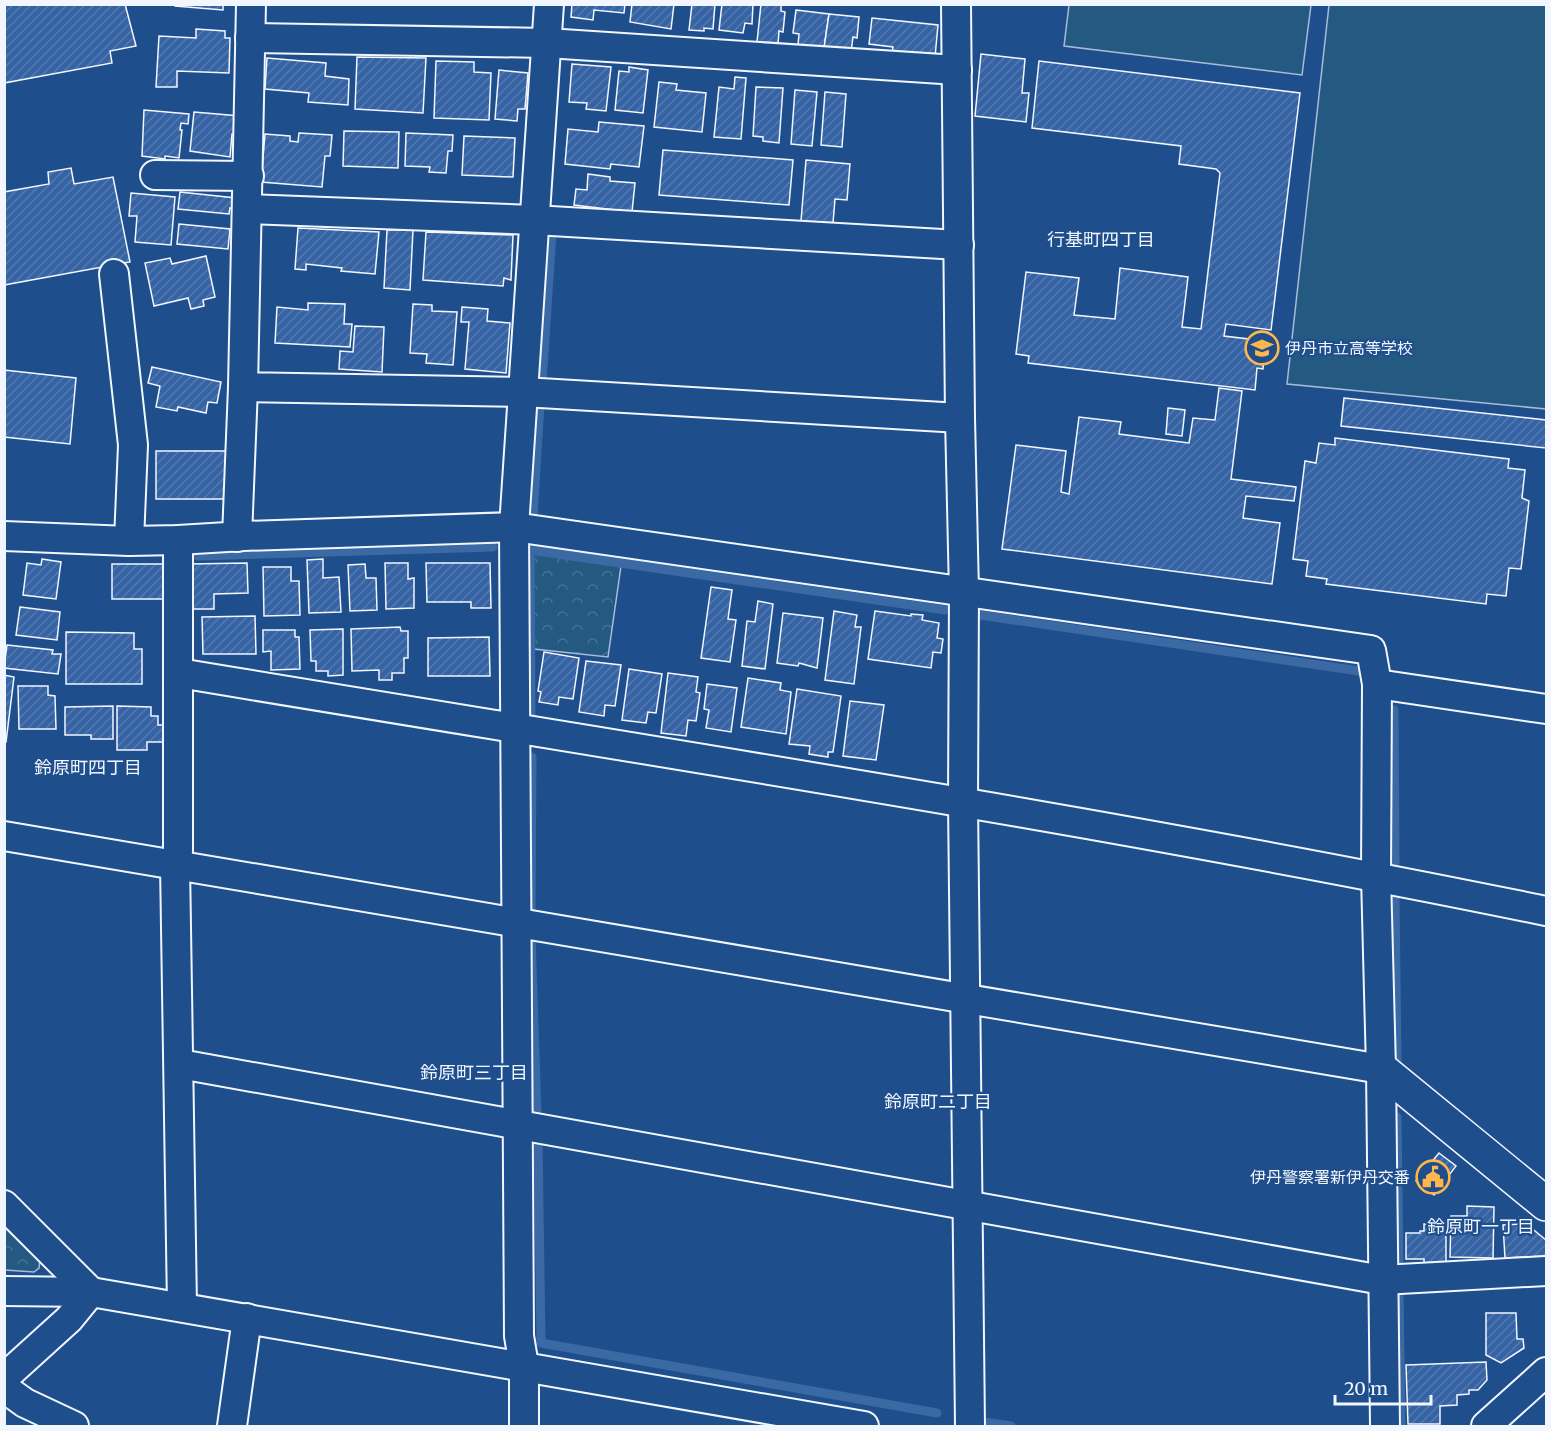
<svg xmlns="http://www.w3.org/2000/svg" width="1551" height="1431" font-family="Merriweather,'Noto Sans JP',serif">
	<defs>
		<pattern id="forest-crowns" width="20" height="18" patternUnits="userSpaceOnUse" patternTransform="scale(1.5)"><rect width="20" height="18" fill="#245a82"/><path d="M2 6a3 3 0 1 1 6 0M12 15a3 3 0 1 1 6 0" fill="none" stroke="#447295"/></pattern>
		<pattern id="building-hatch" width="6" height="6" patternUnits="userSpaceOnUse" patternTransform="scale(1.5)"><rect width="6" height="6" fill="#3563a3"/><path d="M-1 1l2-2M0 6l6-6M5 7l2-2" fill="none" stroke="#537ab1"/></pattern>
	</defs>
	<rect width="100%" height="100%" fill="#1f4e8c"/>
	<g fill="#245a82" stroke="#a8bbd7" stroke-width="1.5">
		<path d="M1069,5h242l-9,70 -238,-29z"/>
		<path d="M1329,5h217v404l-259,-25z"/>
	</g>
	<g fill="url(#forest-crowns)" stroke="#a8bbd7" stroke-width="1.5">
		<path d="M535,553l86,13 -13,91 -74,-8 -2,-94z"/>
		<path d="M4,1223l36,36 -1,9 -5,4 -29,-2z"/>
	</g>
	<g fill="none" stroke-linecap="round" stroke-linejoin="round">
		<g stroke="#3b69a3" stroke-width="9">
			<path d="M542,383l10,-150"/>
			<path d="M533,516l7,-112"/>
			<path d="M198,556l295,-9"/>
			<path d="M980,615l379,56"/>
			<path d="M1394,710l1,153"/>
			<path d="M531,716l-1,-166 415,60"/>
			<path d="M1395,894l2,169"/>
			<path d="M531,918l1,-161"/>
			<path d="M531,937l6,176"/>
			<path d="M1397,1117l2,153"/>
			<path d="M538,1139l3,204 396,70"/>
			<path d="M1399,1289l2,137"/>
			<path d="M984,1422l27,4"/>
		</g>
	</g>
	<g fill="url(#building-hatch)" stroke="#f2f6ff" stroke-width="1.5">
		<path d="M4,4h121l11,42 -26,5 2,12 -108,20z"/>
		<path d="M175,4h48v6l-48,-4z"/>
		<path d="M572,4h53l-1,9 -30,-3 -1,10 -22,-3z"/>
		<path d="M632,4h42l-3,25 -41,-7z"/>
		<path d="M692,4h23l-2,25 -9,-1v3l-15,-1z"/>
		<path d="M722,4h31l-1,20 -7,-1 -2,10 -24,-3z"/>
		<path d="M761,4h20v7l4,1 -2,20 -4,-1 -1,13 -21,-2z"/>
		<path d="M796,10l33,4 -5,34 -26,-3 1,-11 -6,-1z"/>
		<path d="M829,14l30,3 -2,21 -4,-1 -2,15 -27,-4z"/>
		<path d="M872,18l66,7 -3,32 -43,-4 1,-6 -24,-3z"/>
		<path d="M196,29l29,2v7h5l-1,35 -52,-2v16h-21l3,-51 37,2z"/>
		<path d="M981,54l44,5 -3,34h7l-3,29 -51,-6z"/>
		<path d="M357,57l69,1 -3,55 -68,-4z"/>
		<path d="M267,58l59,5 -1,13 24,3 -1,26 -40,-3 1,-9 -44,-4z"/>
		<path d="M436,61l38,1v10l17,1 -2,47 -55,-2z"/>
		<path d="M1039,61l261,32 -29,237 -45,-6 -2,12 42,5 -3,28 -6,-1 -2,22 -227,-27 1,-7 -13,-2 10,-82 53,6 -5,37 41,4 5,-51 68,9 -6,50 19,2 19,-156 -4,-4 -37,-5 2,-18 -149,-18z"/>
		<path d="M572,64l39,3 -5,44 -20,-2 1,-6 -18,-1z"/>
		<path d="M629,67l19,3 -5,43 -28,-3 4,-39 10,1z"/>
		<path d="M499,70l29,3 -3,36h-7l-1,12 -22,-2z"/>
		<path d="M735,77l11,1 -5,61 -27,-2 5,-50 15,2z"/>
		<path d="M659,82l18,2 -1,6 30,3 -4,39 -48,-5z"/>
		<path d="M756,87l27,1 -4,55 -16,-2v-4l-10,-1z"/>
		<path d="M795,90l22,2 -5,54 -21,-2z"/>
		<path d="M825,92l21,2 -4,53 -21,-2z"/>
		<path d="M144,110l45,4 -1,10 -7,-1 -1,7h2l-3,28 -14,-2v3l-23,-3z"/>
		<path d="M194,112l46,4 -2,19 -6,-1 -2,23 -40,-6z"/>
		<path d="M599,122l45,4 -5,41 -28,-3 -1,5 -45,-5 3,-35 30,3z"/>
		<path d="M344,131l55,1 -1,36 -55,-2z"/>
		<path d="M299,133l33,2 -2,21h-5l-3,31 -61,-5 4,-48 25,2v5l8,1z"/>
		<path d="M406,133l47,2 -1,16h-4l-2,22 -17,-1 1,-5 -25,-1z"/>
		<path d="M464,136l51,2 -2,39 -51,-2z"/>
		<path d="M663,150l130,10 -4,45 -130,-10z"/>
		<path d="M806,160l44,4 -3,36 -12,-1 -2,24 -32,-2z"/>
		<path d="M71,168l3,16 39,-7 17,85 -126,23v-93l45,-8 -1,-12z"/>
		<path d="M588,174l22,3v4l25,2 -3,29 -58,-7 2,-16 11,1z"/>
		<path d="M180,192l56,6 -2,11 -4,-1 -1,6 -51,-5z"/>
		<path d="M131,193l44,4 -4,48 -36,-3 2,-26h-8z"/>
		<path d="M179,224l51,5 -2,20 -51,-5z"/>
		<path d="M298,228l81,4 -4,42 -34,-3 1,-3 -36,-4v6l-11,-1z"/>
		<path d="M387,230h26l-3,60 -26,-2z"/>
		<path d="M426,232l87,3 -2,45 -7,-2 -1,8 -80,-6z"/>
		<path d="M206,256l9,41 -12,3 1,6 -13,3 -3,-11 -34,8 -9,-43 25,-5 2,6z"/>
		<path d="M308,303l37,1 -1,20h8l-2,23 -75,-4 2,-36 31,3z"/>
		<path d="M413,304l19,1v6l25,1 -4,53 -27,-2 1,-9 -17,-1z"/>
		<path d="M462,307l26,2 -1,12 23,2 -4,50 -41,-4 4,-47h-8z"/>
		<path d="M355,326l29,1 -2,45 -43,-3 1,-18 13,1z"/>
		<path d="M152,367l69,15 -4,21 -9,-1 -2,11 -28,-6 -1,4 -21,-4 4,-21 -12,-3z"/>
		<path d="M4,370l72,8 -6,66 -66,-7z"/>
		<path d="M1219,388l23,3 -11,88 65,8 -2,14 -48,-5 -3,22 37,5 -8,61 -270,-35 14,-104 50,6 -5,41 8,2 10,-77 42,5 -2,12 70,9 4,-25 22,2z"/>
		<path d="M1344,398l202,22v28l-205,-22z"/>
		<path d="M1168,408l17,2 -3,26 -16,-2z"/>
		<path d="M1335,438l174,21 -1,9 17,2 -3,28 7,3 -8,68 -12,-1 -3,28 -19,-2 -1,10 -160,-20 1,-5 -21,-3 2,-15 -15,-2 12,-98 11,2 3,-20 16,2z"/>
		<rect x="156" y="451" width="71" height="48"/>
		<path d="M42,559l19,3 -5,37 -33,-4 4,-32 14,2z"/>
		<path d="M323,559v19l16,-1 2,35 -32,1 -2,-53z"/>
		<path d="M247,563l1,30 -34,1v15h-24l-1,-45z"/>
		<path d="M385,563h23v16l6,-1v30l-28,1z"/>
		<path d="M426,563h64l1,45h-20v-6h-44z"/>
		<rect x="112" y="564" width="52" height="35"/>
		<path d="M365,564l1,14h10l1,32 -27,1 -2,-46z"/>
		<path d="M263,567h28v14h8l1,34 -36,1z"/>
		<path d="M711,587l21,3 -4,29 8,1 -6,42 -29,-4z"/>
		<path d="M758,601l15,3 -8,65 -23,-3 5,-45 8,1z"/>
		<path d="M20,607l40,5 -3,28 -41,-5z"/>
		<path d="M834,611l23,4 -2,12h6l-7,57 -29,-4z"/>
		<path d="M875,611l36,5v-2l12,1 -1,5 17,3 -2,15 6,1 -2,14 -8,-1 -2,16 -63,-9z"/>
		<path d="M783,613l40,5 -6,50 -18,-5 -1,3 -21,-3z"/>
		<path d="M255,616l1,38h-53l-1,-37z"/>
		<path d="M400,627l1,4h7v27h-4v15h-12v7h-13v-10l-27,1 -1,-42z"/>
		<path d="M343,629v46l-15,1v-5h-12v-10h-5l-1,-31z"/>
		<path d="M263,630h32v7h4l1,32 -29,1v-19l-8,1z"/>
		<path d="M66,632l68,1v16h8v35h-76z"/>
		<path d="M489,637l1,39h-62v-38z"/>
		<path d="M7,645l46,5 -1,4h9l-3,20 -54,-6z"/>
		<path d="M544,652l35,6 -6,41 -14,-2 -1,8 -19,-3 2,-10 -3,-1z"/>
		<path d="M586,661l35,4 -6,41 -10,-1 -1,11 -25,-4z"/>
		<path d="M629,669l33,5 -6,39 -8,-1 -2,11 -24,-3z"/>
		<path d="M668,673l30,4 -2,15 4,1 -4,28 -8,-1 -2,16 -25,-3z"/>
		<path d="M4,675l10,2 -8,65h-2z"/>
		<path d="M748,678l33,5 -1,7 11,2 -5,42 -45,-7z"/>
		<path d="M707,684l30,4 -6,44 -25,-4 3,-18 -5,-1z"/>
		<path d="M18,686h30v9l7,1 1,33h-37z"/>
		<path d="M797,689l44,7 -8,56h-5v5l-19,-3 1,-8 -21,-2z"/>
		<path d="M850,701l34,4 -8,55 -33,-4z"/>
		<path d="M113,706v33h-22v-4h-26v-28z"/>
		<path d="M117,706l34,1v9h7v9h5v17h-16v8h-30z"/>
		<path d="M1439,1153l17,13 -22,29 -18,-14z"/>
		<path d="M1467,1206l27,1 -1,51 -43,-1 1,-41h16z"/>
		<path d="M1519,1218l27,22v16l-41,2 -2,-33 17,-1z"/>
		<path d="M1424,1224h22v40l-22,-1v-4h-18v-26h14v-2h4z"/>
		<path d="M1486,1313h30l1,26h6l1,9 -23,15 -15,-8z"/>
		<path d="M1486,1362l1,18 -9,10h-9v4l-12,1v10l-17,1v18h-32l-2,-59z"/>
	</g>
	<g fill="none" stroke-linecap="round" stroke-linejoin="round">
		<g stroke="#f2f6ff" stroke-width="32">
			<g id="minor">
				<path d="M251,4l-8,383 280,5 437,26"/>
				<path d="M956,4l4,414 4,175 -1,209 7,624"/>
				<path d="M250,38l297,5 410,27"/>
				<path d="M155,175l94,1"/>
				<path d="M248,209l286,11 425,25"/>
				<path d="M114,274l19,171 -4,96"/>
				<path d="M4,536l125,5 49,-1 66,-4 270,-9 857,123 6,34 169,25"/>
				<path d="M237,537l6,-150"/>
				<path d="M178,540v311l-3,13 7,443"/>
				<path d="M179,673c456,76 914,145 1367,238"/>
				<path d="M1377,684l-1,192 5,193 4,357"/>
				<path d="M4,836l1377,233"/>
				<path d="M180,1064l1202,216 164,-9"/>
				<path d="M4,1205l87,87 -22,27 -65,59"/>
				<path d="M4,1291l87,1 773,134"/>
				<path d="M4,1388l21,15 49,23"/>
				<path d="M232,1426l15,-108"/>
				<path d="M524,1426v-60l-5,-30 -5,-809 35,-523"/>
				<path d="M1486,1426l60,-54"/>
			</g>
		</g>
		<g stroke="#f2f6ff" stroke-width="36">
			<path id="tertiary" d="M1381,1069l165,135"/>
		</g>
		<use href="#minor" stroke="#1f4e8c" stroke-width="28"/>
		<use href="#tertiary" stroke="#1f4e8c" stroke-width="33"/>
	</g>
	<defs>
		<g id="school-ring" transform="scale(1.725)"><circle r="9.5" fill="#1f4e8c" stroke="#ffb74d" stroke-width="1.5"/><path d="M0-5L7-2L0 1L-7-2ZM-4 1L0 2.5L4 1V4Q0 6-4 4Z" fill="#ffb74d"/></g>
		<g id="civic-ring" transform="scale(1.725)"><circle r="9.5" fill="#1f4e8c" stroke="#ffb74d" stroke-width="1.5"/><path d="M-.6-6.5H3V-4.5H.6V-3L4-1V1h2V6H-6V1h2V-1L-.6-3ZM-1.2 2.5V6h2.4V2.5Z" fill="#ffb74d"/></g>
	</defs>
	<g fill-rule="evenodd">
		<use href="#school-ring" x="1262" y="348"/>
		<use href="#civic-ring" x="1433" y="1177"/>
	</g>
	<g text-anchor="middle" dominant-baseline="central" stroke-width="4.5" stroke-linejoin="round" paint-order="stroke">
		<g font-size="16" fill="#f2f6ff" stroke="#1f4e8c" text-anchor="start">
			<text x="1285" y="348">伊丹市立高等学校</text>
			<text x="1410" y="1177" text-anchor="end">伊丹警察署新伊丹交番</text>
		</g>
		<g font-size="18" fill="#f2f6ff" stroke="#1f4e8c">
			<text x="1101" y="239">行基町四丁目</text>
			<text x="88" y="767">鈴原町四丁目</text>
			<text x="474" y="1072">鈴原町三丁目</text>
			<text x="938" y="1101">鈴原町二丁目</text>
			<text x="1481" y="1226">鈴原町一丁目</text>
		</g>
	</g>
	<rect width="1551" height="1431" fill="none" stroke="#f2f6ff" stroke-width="12"/>
	<path d="M1335 1395v9h96v-9" fill="none" stroke="#f2f6ff" stroke-width="3"/>
	<text x="1344" y="1395" font-size="18" fill="#f2f6ff" stroke="#1f4e8c" stroke-width="4.5" paint-order="stroke">20 m</text>
</svg>
